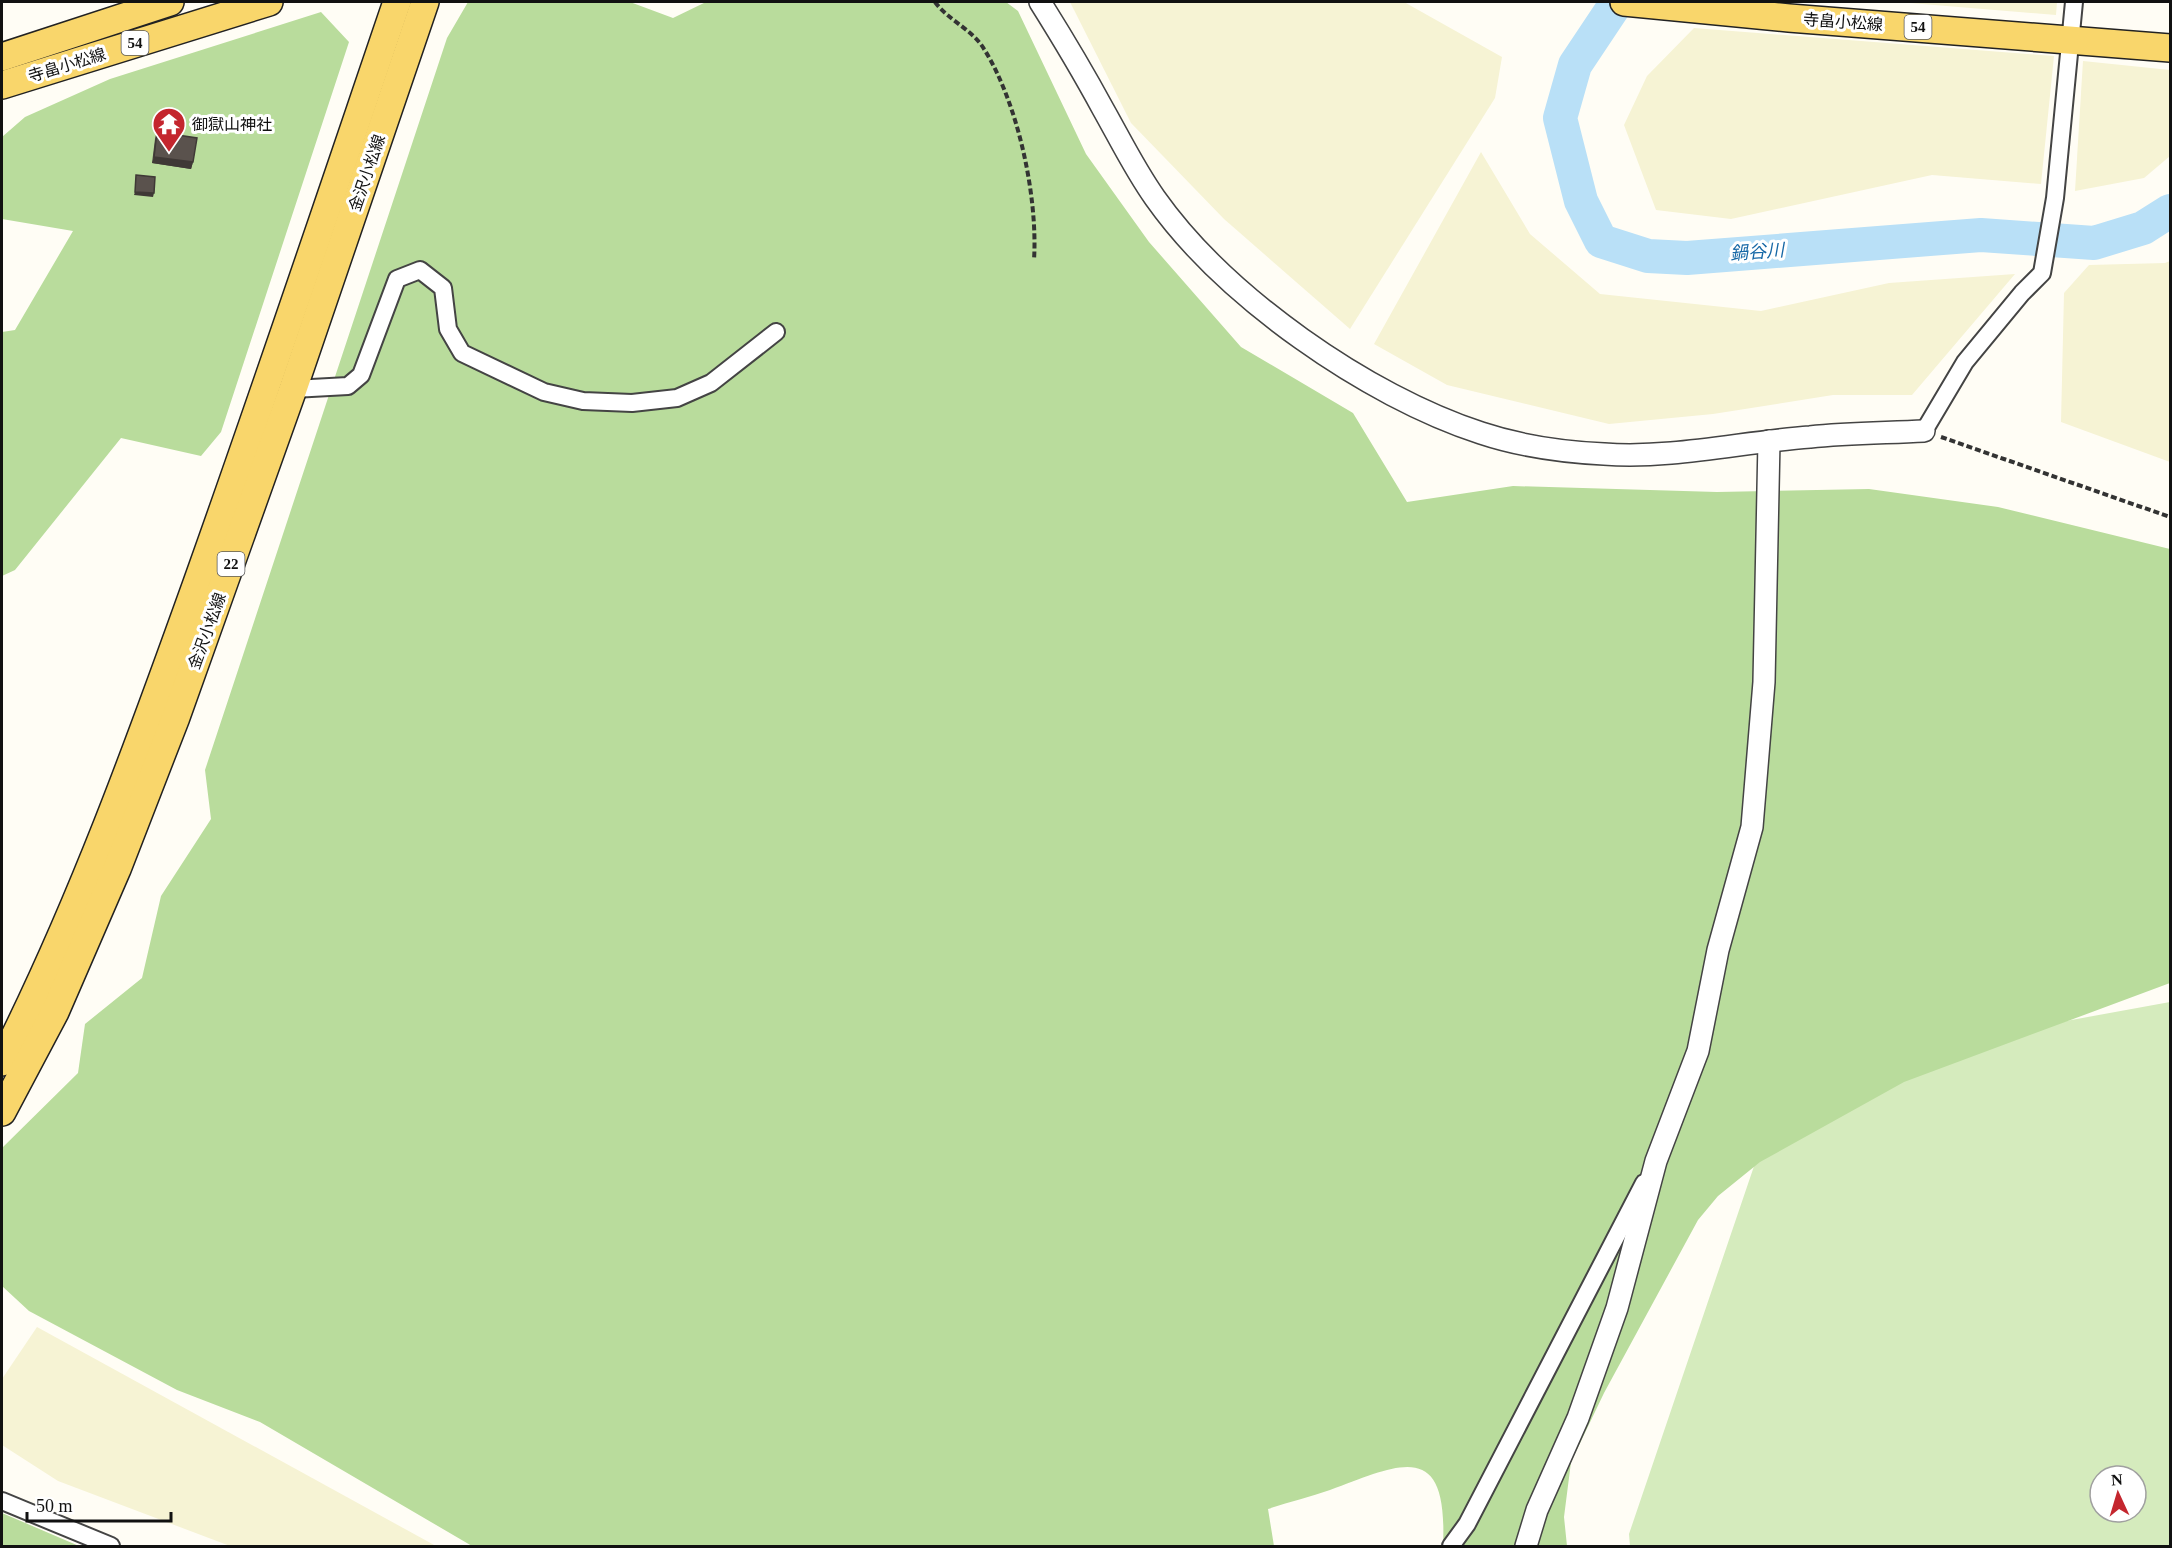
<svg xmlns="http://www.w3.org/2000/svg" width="2172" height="1548" font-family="'Times New Roman','Noto Sans JP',serif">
	<rect width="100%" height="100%" fill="#fffdf5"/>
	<g fill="#f6f3d4">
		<path d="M1070,2h334l98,55 -7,41 -145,231 -126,-110 -93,-96z"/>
		<path d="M1898,2h159l-1,13z"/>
		<path d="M1694,28l360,28 -13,128 -109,-9 -201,44 -75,-9 -32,-85 23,-49z"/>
		<path d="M2083,61l87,9v86l-26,22 -69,13z"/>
		<path d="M1481,152l49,82 70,60 161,17 128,-28 126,-9 -103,121h-79l-120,19 -104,10 -162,-39 -73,-41z"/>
		<path d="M2170,261v201l-109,-40 3,-129 25,-28 76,-2z"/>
		<path d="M37,1327l399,219h-206l-172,-65 -56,-36v-66z"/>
	</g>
	<path fill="#d5ebbd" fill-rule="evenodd" d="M2170,1002v544h-540l-1,-12 157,-462zM2100,1476h36v36h-36z"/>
	<g fill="#b9dc9c">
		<path d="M468,2h162l43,16 33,-16h300l12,9 68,143 63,88 92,105 112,66 54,89 106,-16 204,6 152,-3 129,18 172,42v434l-266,99 -144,80 -42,34 -20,24 -94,173 -33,69 -7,55 3,29h-124c5,-107 -41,-83 -113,-56 -20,7 -41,12 -62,19l6,37h-802l-212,-124 -83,-32 -148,-79 -27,-25v-138l76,-75 7,-49 57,-46 19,-82 50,-77 -6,-49 242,-732z"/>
		<path d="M321,12l28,30 -128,390 -20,24 -80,-18 -106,132 -13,6v-244l13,-2 58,-99 -71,-12v-82l23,-20 85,-38z"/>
		<path d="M2,1513l77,33h-77z"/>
	</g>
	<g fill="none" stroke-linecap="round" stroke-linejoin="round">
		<path stroke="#b9e0f7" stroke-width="34" d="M1617,2l-42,63 -15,53 21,83 20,40 47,15 39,2 294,-23 113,8 49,-15 27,-17"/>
		<g stroke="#444" stroke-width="20">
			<g id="minor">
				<path d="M293,389l55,-3 13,-11 36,-96 23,-9 23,18 5,41 14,24 82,39 39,9 49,2 45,-5 34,-15 65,-51"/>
				<path d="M1924,431l41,-69 57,-69 20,-20 13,-75 19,-196"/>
				<path d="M2,1501l109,45"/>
				<path d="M1451,1546l16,-22 177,-341"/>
			</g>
		</g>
		<g stroke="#444" stroke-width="24">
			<g id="tertiary">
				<path d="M1040,2c22,35 43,70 63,107 17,30 32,61 52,89 70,99 212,198 326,235 39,13 82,19 123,21 69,5 138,-12 206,-17 37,-4 76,-4 114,-6"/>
				<path d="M1526,1546l11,-36 41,-92 39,-110 39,-147 42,-110 20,-101 34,-123 12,-145 5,-241"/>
			</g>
		</g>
		<g stroke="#222" stroke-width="30">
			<g id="primary">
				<path d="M1624,2l165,16 381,30"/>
				<path d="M2,57l168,-55"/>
				<path d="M2,85l267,-83"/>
				<path d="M2,1062c78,-154 137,-317 195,-479 69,-193 134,-387 200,-581"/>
				<path d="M2,1112l53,-100 62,-143 59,-152 117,-328 132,-387"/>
			</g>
		</g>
		<g stroke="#333" stroke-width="4" stroke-dasharray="6 3" stroke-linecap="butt">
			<path d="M935,2c13,18 38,28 49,47 34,54 54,148 50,211"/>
			<path d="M1941,437l229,80"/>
		</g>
		<use href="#minor" stroke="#fff" stroke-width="16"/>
		<use href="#tertiary" stroke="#fff" stroke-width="21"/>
		<use href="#primary" stroke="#f9d66b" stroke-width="27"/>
	</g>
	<path fill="#4d4742" d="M157,132l36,30 -2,7 -39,-6 3,-24z"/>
	<g fill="#3f3936">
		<path d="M154,157l39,5 -2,7 -39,-6z"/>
		<path d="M135,192l19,1 -1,4 -19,-2z"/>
	</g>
	<g fill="#5a524d" stroke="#3f3936" stroke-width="1.5">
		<path d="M157,132l40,6 -4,24 -39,-5z"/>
		<path d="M136,175l19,2 -1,16 -19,-1z"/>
	</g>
	<defs>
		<g id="temple-pin" transform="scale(1.725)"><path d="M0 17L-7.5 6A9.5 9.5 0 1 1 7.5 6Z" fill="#c4262e" stroke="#fff"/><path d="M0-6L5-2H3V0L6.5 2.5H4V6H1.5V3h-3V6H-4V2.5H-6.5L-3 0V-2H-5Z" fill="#fff"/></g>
	</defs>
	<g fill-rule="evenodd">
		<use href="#temple-pin" x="169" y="124"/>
	</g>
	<g text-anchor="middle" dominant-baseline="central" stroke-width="6" stroke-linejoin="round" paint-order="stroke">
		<g fill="#fff" stroke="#585858" stroke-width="1.5">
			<rect x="1904.5" y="15" width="27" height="24" rx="4.5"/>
			<rect x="121.5" y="31" width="27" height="24" rx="4.5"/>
			<rect x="217.5" y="552" width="27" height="24" rx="4.5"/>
		</g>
		<g font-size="15" font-weight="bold" fill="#111">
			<text x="1918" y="27">54</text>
			<text x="135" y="43">54</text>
			<text x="231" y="564">22</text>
		</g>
		<g font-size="16" fill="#111" stroke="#fff">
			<text transform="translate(1843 22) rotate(4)">寺畠小松線</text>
			<text transform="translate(67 65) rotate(-17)">寺畠小松線</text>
			<text transform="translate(367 173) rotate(-71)">金沢小松線</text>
			<text transform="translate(207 631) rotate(-70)">金沢小松線</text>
		</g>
		<g font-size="16" fill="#111" stroke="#fff" text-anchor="start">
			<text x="192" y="124">御獄山神社</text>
		</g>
		<g font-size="18" font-style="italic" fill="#1768a6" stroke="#fff">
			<text transform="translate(1757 252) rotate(-4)">鍋谷川</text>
		</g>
	</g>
	<rect width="2172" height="1548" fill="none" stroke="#111111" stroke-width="6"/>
	<g transform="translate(2118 1494) rotate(356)"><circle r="28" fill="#ffffff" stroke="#a0a0a0" stroke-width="1.5"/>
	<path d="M0-4.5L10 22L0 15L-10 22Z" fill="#c4262e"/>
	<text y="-9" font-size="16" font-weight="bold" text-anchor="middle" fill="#111111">N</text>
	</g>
	<path d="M27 1512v9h144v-9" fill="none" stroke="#111111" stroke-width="3"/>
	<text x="36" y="1512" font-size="18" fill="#111111" stroke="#ffffff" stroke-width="4.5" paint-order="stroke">50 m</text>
</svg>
